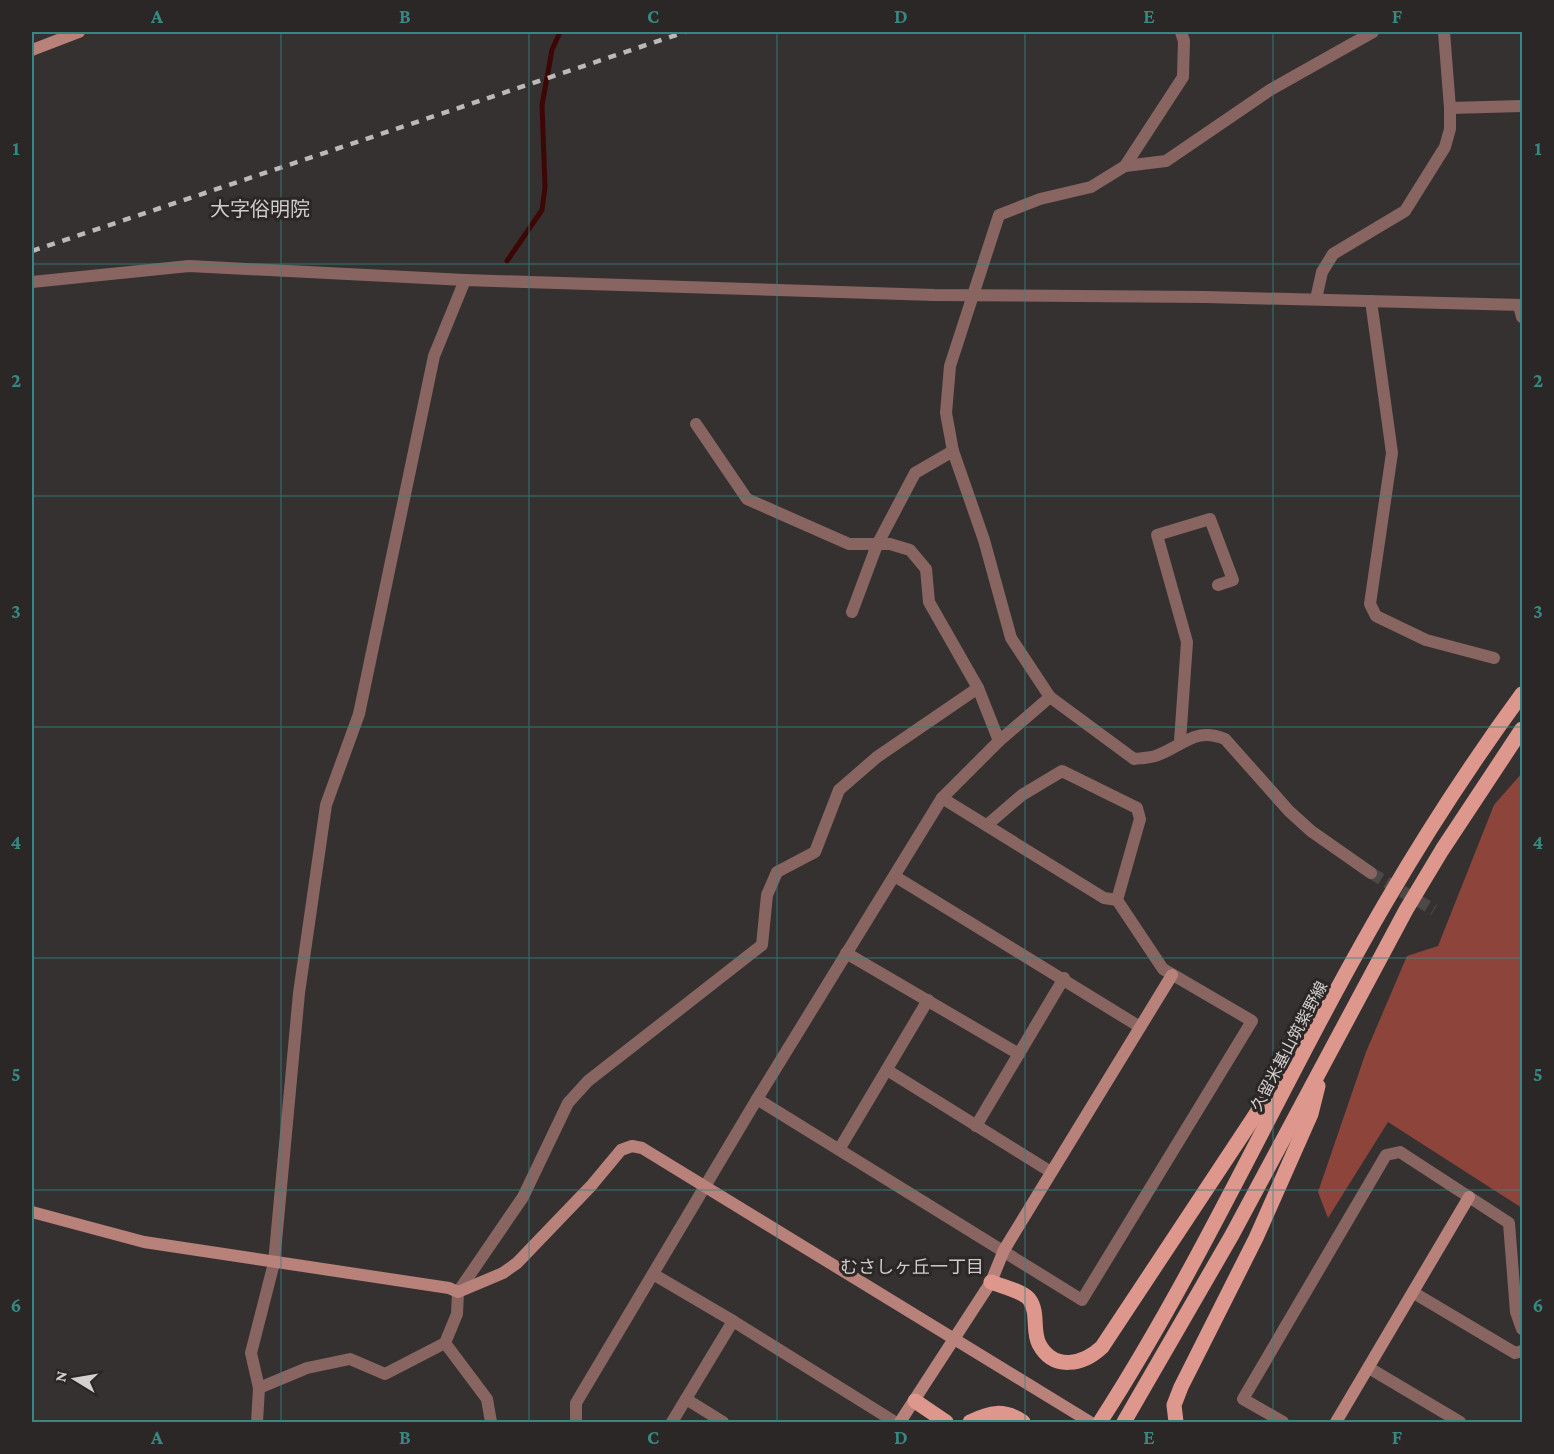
<svg xmlns="http://www.w3.org/2000/svg" width="1554" height="1454" font-family="'Crimson Pro','Noto Sans JP',serif">
	<rect width="100%" height="100%" fill="#353130"/>
	<path fill="#8d443b" d="M1522,773v435l-134,-86 -60,96 -10,-26 48,-140 41,-96 31,-10 56,-141z"/>
	<g fill="none" stroke-linecap="round" stroke-linejoin="round">
		<path stroke="#3c0705" stroke-width="5" d="M507,261l35,-51 3,-23 -3,-82 10,-55 8,-18"/>
		<path stroke="#4d4948" stroke-width="12" stroke-dasharray="12 6" stroke-linecap="butt" d="M1371,873l63,37"/>
		<g stroke="#886560" stroke-width="12">
			<path d="M1450,108l72,-2"/>
			<path d="M1125,166l58,-89 1,-36 -3,-9"/>
			<path d="M32,282l157,-16 276,14 469,15 272,2 316,8"/>
			<path d="M1316,299l6,-27 11,-18 72,-43 40,-64 5,-18v-21l-6,-76"/>
			<path d="M1371,301l21,152 -22,151 6,12 50,24 68,18"/>
			<path d="M1519,305l3,12"/>
			<path d="M696,424l51,75 102,45h41l20,6 16,19 3,33 49,86 21,53"/>
			<path d="M852,612l25,-67 38,-72 38,-22"/>
			<path d="M1180,741l7,-99 -30,-107 53,-16 23,61 -15,5"/>
			<path d="M987,825l35,-30 40,-24 75,37 3,11 -23,81"/>
			<path d="M1371,873l-60,-42 -22,-20 -64,-72c-30,-12 -41,6 -67,16 -7,3 -16,3 -24,4l-84,-62 -39,-59 -27,-98 -31,-89 -7,-38 4,-47 49,-151 41,-16 51,-12 34,-21 41,-5 104,-71 103,-58"/>
			<path d="M896,877l244,150"/>
			<path d="M846,953l173,101"/>
			<path d="M887,1070l164,102"/>
			<path d="M757,1099l325,201 170,-279 -89,-52 -46,-69 -13,-2 -162,-100"/>
			<path d="M976,1126l88,-148"/>
			<path d="M840,1148l88,-148"/>
			<path d="M653,1274l80,47 162,101"/>
			<path d="M1414,1293l101,60 7,-2"/>
			<path d="M445,1343l42,56 4,23"/>
			<path d="M1369,1368l91,54"/>
			<path d="M259,1388l48,-20 43,-9 35,15 60,-31 12,-29 1,-22 65,-95 45,-94 20,-22 174,-136 5,-50 10,-23 38,-20 24,-62 38,-33 101,-69"/>
			<path d="M686,1399l37,23"/>
			<path d="M257,1422l2,-34 -8,-35 23,-90 25,-270 27,-188 33,-91 75,-358 31,-76"/>
			<path d="M576,1422v-19l181,-304 185,-301 57,-57 51,-44"/>
			<path d="M672,1422l61,-101"/>
			<path d="M1283,1422l-40,-23 143,-244 14,-3 109,71 7,89 6,17"/>
		</g>
		<g stroke="#b8817a" stroke-width="12">
			<path d="M32,50l47,-18"/>
			<path d="M32,1212l112,30 305,46 9,4 45,-19 14,-10 74,-77 30,-36 11,-4 10,2 448,274"/>
			<path d="M900,1422l91,-140 13,-32 168,-275"/>
			<path d="M1336,1422l133,-225"/>
		</g>
		<g stroke="#dd978d" stroke-width="15">
			<path d="M991,1282c10,4 31,9 38,17 10,13 3,31 10,45 15,28 45,20 63,3l160,-242 24,-30"/>
			<path d="M915,1401l31,21"/>
			<path d="M970,1422c20,-10 34,-13 53,0"/>
			<path d="M1100,1422c107,-166 186,-349 286,-520 42,-72 87,-141 136,-208"/>
			<path d="M1124,1422l108,-187 174,-325 36,-60 80,-121"/>
			<path d="M1176,1422l-2,-17 7,-18 75,-149 55,-124 7,-28"/>
		</g>
		<path stroke="#bcb9b9" stroke-width="4.5" stroke-dasharray="8 8" stroke-linecap="butt" d="M32,251l653,-219"/>
	</g>
	<path fill="none" stroke="#368882" stroke-width="1.5" stroke-opacity="0.55" d="M281,32v1390M529,32v1390M777,32v1390M1025,32v1390M1273,32v1390M32,264h1490M32,496h1490M32,727h1490M32,958h1490M32,1190h1490"/>
	<g text-anchor="middle" dominant-baseline="central" stroke-width="6" stroke-linejoin="round" paint-order="stroke">
		<g font-size="16" fill="#d3d0d0" stroke="#2b2726">
			<text transform="translate(1289 1046) rotate(-62)">久留米基山筑紫野線</text>
		</g>
		<g font-size="18" fill="#d1cccb" stroke="#2b2726">
			<text x="912" y="1267">むさしヶ丘一丁目</text>
		</g>
		<g font-size="20" fill="#d1cccb" stroke="#2b2726">
			<text x="260" y="209">大字俗明院</text>
		</g>
	</g>
	<rect width="1554" height="1454" fill="none" stroke="#2b2726" stroke-width="66"/>
	<g transform="translate(75 1379) rotate(281)" stroke="#2b2726" stroke-width="4.5" paint-order="stroke">
	<path d="M0-4.5L10 22L0 15L-10 22Z" fill="#d3d0d0"/>
	<text y="-9" font-size="16" font-weight="bold" text-anchor="middle" fill="#d3d0d0">N</text>
	</g>
	<rect x="33" y="33" width="1488" height="1388" fill="none" stroke="#368882" stroke-width="2"/>
	<g font-size="20" text-anchor="middle" font-weight="bold" fill="#368882">
		<text x="157" y="23">A</text>
		<text x="405" y="23">B</text>
		<text x="653" y="23">C</text>
		<text x="901" y="23">D</text>
		<text x="1149" y="23">E</text>
		<text x="1397" y="23">F</text>
		<text x="16" y="155">1</text>
		<text x="1538" y="155">1</text>
		<text x="16" y="387">2</text>
		<text x="1538" y="387">2</text>
		<text x="16" y="618">3</text>
		<text x="1538" y="618">3</text>
		<text x="16" y="849">4</text>
		<text x="1538" y="849">4</text>
		<text x="16" y="1081">5</text>
		<text x="1538" y="1081">5</text>
		<text x="16" y="1312">6</text>
		<text x="1538" y="1312">6</text>
		<text x="157" y="1444">A</text>
		<text x="405" y="1444">B</text>
		<text x="653" y="1444">C</text>
		<text x="901" y="1444">D</text>
		<text x="1149" y="1444">E</text>
		<text x="1397" y="1444">F</text>
	</g>
</svg>
